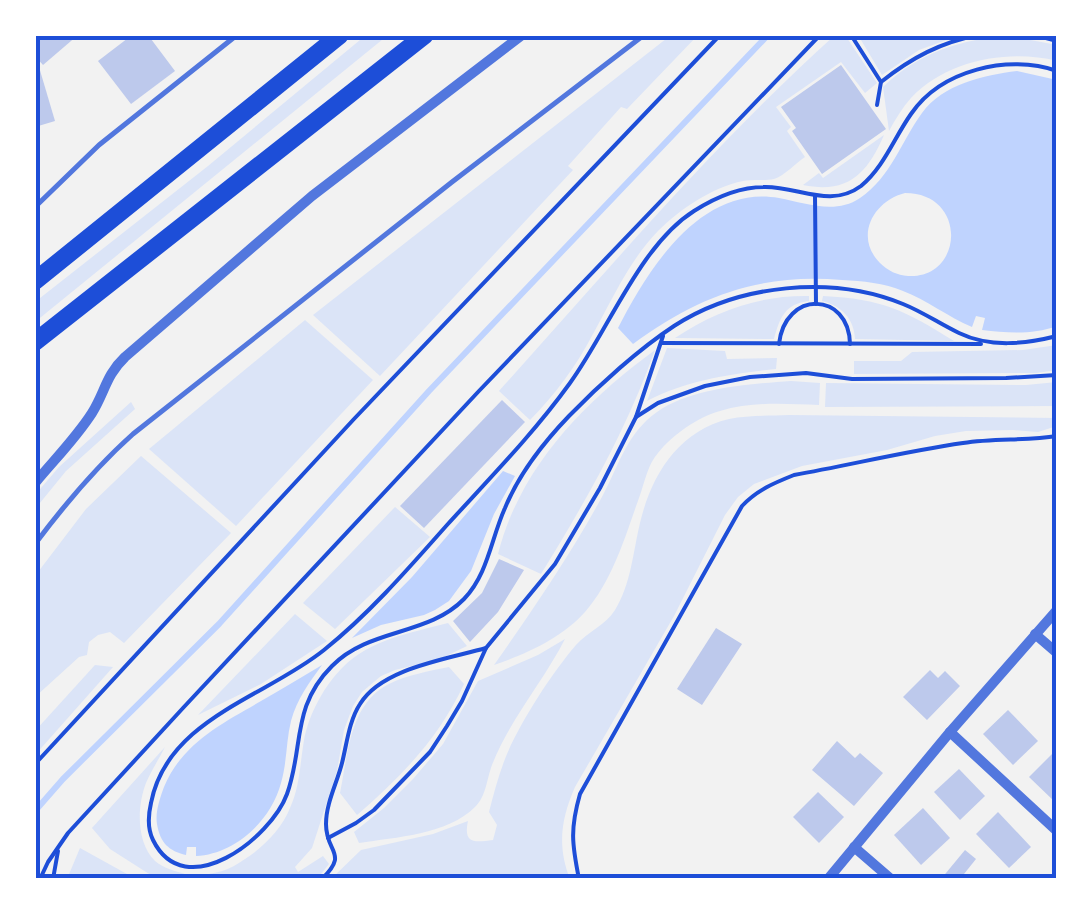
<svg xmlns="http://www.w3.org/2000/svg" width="1092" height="914" font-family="Ubuntu,sans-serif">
	<rect width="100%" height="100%" fill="#f2f2f2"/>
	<g fill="#dbe4f7">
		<path d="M366,35h22l-353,287v-20l173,-136z"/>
		<path d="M671,35h27l-71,74 -6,-2 -53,59 5,4 -193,206 -67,-61z"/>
		<path d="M835,35h10l32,48 -12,10 -24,-31 -65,45 15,20 -4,4 18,26c-9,6 -21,19 -31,22 -8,2 -22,0 -31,2 -30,6 -63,28 -85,50 -29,30 -45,67 -65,103 -16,31 -39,62 -63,86l-31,-29c109,-121 215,-247 336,-356z"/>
		<path d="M858,35h102l-41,15 -37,25z"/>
		<path d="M1010,36l47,9v16c-49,-12 -110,-1 -146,37 -9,10 -16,22 -22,33l-6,-44c36,-35 79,-48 127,-51z"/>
		<path d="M884,135c-17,39 -36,59 -81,50l16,-12 4,5z"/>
		<path d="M809,296v5c-24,3 -29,16 -35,38l-99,-1c40,-27 85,-43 134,-42z"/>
		<path d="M823,296c60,3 81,14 131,45l-99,-2c-1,-20 -13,-33 -33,-38z"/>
		<path d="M305,320l68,60 -137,146 -87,-77z"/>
		<path d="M1057,345v25l-21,3 -182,1v-13h47l11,-9 111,-2z"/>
		<path d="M667,348l58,3 2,8 50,-1 -1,11c-45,5 -88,11 -129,32z"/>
		<path d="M655,350c-29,81 -69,151 -114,224l-43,-20c22,-87 86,-152 157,-204z"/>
		<path d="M791,381l29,2 -1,22c-33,-1 -67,-4 -99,6 -22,6 -48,24 -62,42 -10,11 -13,28 -18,42 -14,39 -27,85 -55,117 -23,26 -59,42 -91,53 38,-54 77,-111 109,-170 16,-30 24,-62 54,-83 34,-24 93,-28 134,-31z"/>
		<path d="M1057,382v24l-232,1 1,-24 200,2z"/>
		<path d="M131,402l4,7 -69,62 -31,38v-14l24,-28z"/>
		<path d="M789,415l268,3v8l-19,6 -25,-2 -47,1 -31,5 -48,14 -85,16 -48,18 -16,13 -13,18 -51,101 -99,171c-14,32 -18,59 -5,92h-239l30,-29 72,-16 35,-13c-5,24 7,21 25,19l4,-15 -8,-13c5,-19 10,-39 18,-58 14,-33 45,-81 69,-109 11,-13 30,-20 39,-35 16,-26 18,-58 25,-87 11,-47 38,-92 89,-104 19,-4 41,-3 60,-4z"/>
		<path d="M141,456l90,77 -107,110 -14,-11 -12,3 -9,7 -2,13 -8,2 -44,40v-121l51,-67z"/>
		<path d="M395,507l35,30 -95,92 -32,-26z"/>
		<path d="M295,614l32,27 -66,43 -63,31z"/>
		<path d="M448,623l19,23 -27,13 -45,11 -14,6 -19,16 -9,14 -9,24 -7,41 -25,77 -17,19 3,5 25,-16 6,8 -12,15h-122v-4c19,0 35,-5 50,-16 19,-12 37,-31 45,-51 10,-22 10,-45 14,-68 5,-26 20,-54 39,-73 28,-28 68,-34 105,-44z"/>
		<path d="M565,639c-22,43 -55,80 -73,126 -5,13 -6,32 -17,42 -28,28 -79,30 -116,36l-5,-11 30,-24 29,-29 30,-35 35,-63 60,-26z"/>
		<path d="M95,665l18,2 -78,88v-24z"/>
		<path d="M449,667l15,17c-25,54 -63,93 -107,131l-17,-22c8,-38 9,-89 49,-109 18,-9 40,-13 60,-17z"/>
		<path d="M165,747c-6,12 -14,24 -19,36 -9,23 -10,59 9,78 8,7 20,10 30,13l-1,5h-27l-47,-30 -18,-21z"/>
		<path d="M80,848l56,31h-69z"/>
	</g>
	<g fill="#bfd3fe" fill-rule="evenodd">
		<path d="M1017,71l40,9v246c-24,9 -50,7 -75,4l3,-12 -9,-2 -4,11c-24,-10 -45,-27 -69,-36 -19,-8 -40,-10 -61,-11 -82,-7 -144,16 -209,64l-15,-16c30,-59 83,-144 161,-130 27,5 56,17 81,0 31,-21 41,-56 62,-85 21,-29 62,-38 95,-42zM905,193c63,0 59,86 3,83 -11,-1 -20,-5 -28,-13 -26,-26 -7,-62 25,-70z"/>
		<path d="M503,471l12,5 -21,38 -23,57 -22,30 -14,9 -11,5 -43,10 -29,13 60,-61z"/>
		<path d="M322,665c-13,18 -25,34 -31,56 -5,20 -4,42 -10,62 -10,38 -46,71 -85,73v-9h-9l-1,8c-17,-4 -26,-12 -29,-31 -2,-12 3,-26 7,-37 18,-44 59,-64 97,-86 21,-12 41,-24 61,-36z"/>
	</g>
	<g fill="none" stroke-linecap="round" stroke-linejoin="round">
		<path stroke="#bfd3fe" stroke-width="6" d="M35,811l28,-32 156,-155 210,-233 339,-356"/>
	</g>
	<g fill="#bdc9ec">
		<path d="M35,35h43l-35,30 -8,-9z"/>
		<path d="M132,35h16l27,36 -44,33 -33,-43z"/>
		<path d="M841,65l45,64 -64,45 -30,-43 4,-3 -15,-21z"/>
		<path d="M39,67l16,54 -20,6v-58z"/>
		<path d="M502,400l23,22 -101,106 -24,-22z"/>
		<path d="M499,559l25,11 -26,42 -28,30 -17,-21 29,-28z"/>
		<path d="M716,628l26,16 -40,61 -25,-16z"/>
		<path d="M930,670l8,8 7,-7 15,15 -33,34 -24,-23z"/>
		<path d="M1008,710l30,31 -25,24 -30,-31z"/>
		<path d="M837,741l18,17 5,-5 23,20 -29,33 -42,-36z"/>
		<path d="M1053,753l4,4 -2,45 -26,-25z"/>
		<path d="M959,769l26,27 -25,24 -26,-28z"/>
		<path d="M818,792l26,25 -25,26 -26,-26z"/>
		<path d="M923,808l27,30 -29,27 -27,-30z"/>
		<path d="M998,812l33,35 -22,21 -33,-34z"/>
		<path d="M965,850l11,9 -16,20h-19z"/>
	</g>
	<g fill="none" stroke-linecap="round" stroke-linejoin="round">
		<g stroke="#1d4ed8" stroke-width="4">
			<path d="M851,35l30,47"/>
			<path d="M1035,35l22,6"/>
			<path d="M1057,71c-49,-17 -116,-1 -146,43 -17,24 -27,53 -50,72 -31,23 -63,0 -97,1 -25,0 -48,10 -70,24 -54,34 -86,120 -124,172 -36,50 -81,96 -123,142 -38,43 -78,89 -123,125 -58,47 -157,69 -173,153 -3,13 -4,25 2,37 32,65 118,-2 134,-46 17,-47 4,-87 45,-128 37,-38 96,-30 132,-67 24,-25 27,-60 41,-91 14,-34 39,-66 64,-92 29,-30 70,-67 105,-90 65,-42 158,-51 229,-22 20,8 37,20 56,29 31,15 66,11 98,3"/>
			<path d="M877,105l4,-23c30,-24 60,-40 98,-47"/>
			<path d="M815,196l1,108"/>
			<path d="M661,343l320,1"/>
			<path d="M779,344c6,-54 70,-53 71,0"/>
			<path d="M636,417l22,-14 47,-17 45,-9 56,-4 46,6 154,-1 51,-3"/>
			<path d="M35,764l319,-345 366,-384"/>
			<path d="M328,838l28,-15 18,-13 56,-58 17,-26 15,-25 24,-53 69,-84 45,-76 36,-71 27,-81"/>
			<path d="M40,879l8,-17 20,-29 115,-125 295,-316 342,-357"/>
			<path d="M53,879l5,-28"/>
			<path d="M322,879c27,-27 4,-25 4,-55 0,-21 11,-41 16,-61 5,-20 7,-42 18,-59 22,-36 88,-45 126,-56"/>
			<path d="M579,879c-7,-35 -9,-50 1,-85l162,-288c15,-16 32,-23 52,-31 56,-10 113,-24 169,-32 32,-5 63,-2 94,-7"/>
		</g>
		<g stroke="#5277de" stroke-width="5">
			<path d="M35,207l64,-62 138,-110"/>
			<path d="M35,544c30,-40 61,-77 98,-110l319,-252 192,-147"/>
		</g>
		<g stroke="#5277de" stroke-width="10">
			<path d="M35,483c19,-23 41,-45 57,-70 13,-21 14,-38 33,-56l187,-161 210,-161"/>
			<path d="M1035,634l22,19"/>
			<path d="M950,732l107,99"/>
			<path d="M854,847l37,32"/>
			<path d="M828,879l122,-147 107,-122"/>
		</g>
		<g stroke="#1d4ed8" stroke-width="18">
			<path d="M35,281l305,-246"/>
			<path d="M35,342l390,-307"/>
		</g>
	</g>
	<rect width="1092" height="914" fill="none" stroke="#ffffff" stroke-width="75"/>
	<rect x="38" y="38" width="1016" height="838" fill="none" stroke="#1d4ed8" stroke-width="4"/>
</svg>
